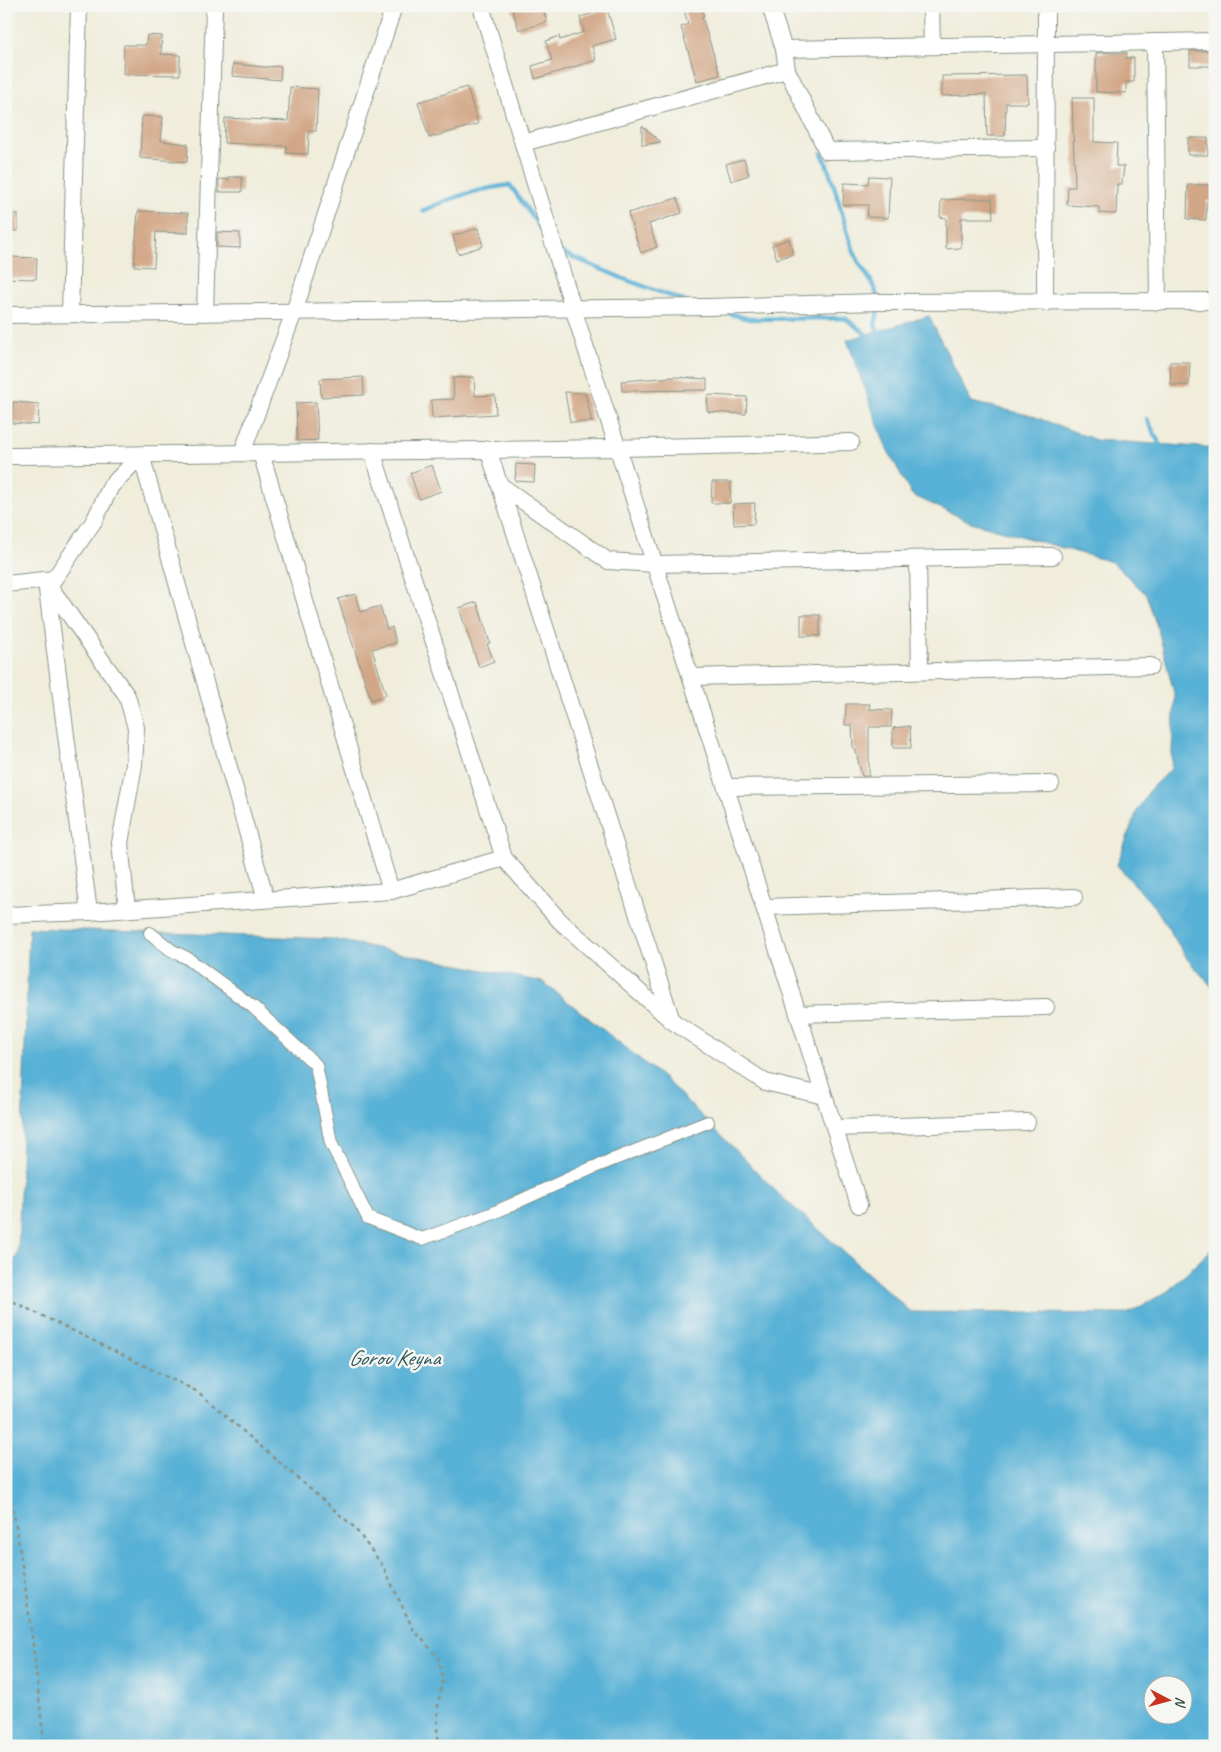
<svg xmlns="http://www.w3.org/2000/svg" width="1221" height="1752" font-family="Caveat,sans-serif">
	<rect width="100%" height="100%" fill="#f6f6f2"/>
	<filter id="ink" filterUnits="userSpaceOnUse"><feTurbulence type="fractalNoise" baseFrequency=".02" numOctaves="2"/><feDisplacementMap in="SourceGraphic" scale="10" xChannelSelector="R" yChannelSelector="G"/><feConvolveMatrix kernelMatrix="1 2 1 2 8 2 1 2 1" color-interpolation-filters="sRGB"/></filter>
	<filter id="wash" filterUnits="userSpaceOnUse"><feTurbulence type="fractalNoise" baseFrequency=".0096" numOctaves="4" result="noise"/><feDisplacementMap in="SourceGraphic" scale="20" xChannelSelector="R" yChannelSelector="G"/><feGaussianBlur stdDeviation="1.12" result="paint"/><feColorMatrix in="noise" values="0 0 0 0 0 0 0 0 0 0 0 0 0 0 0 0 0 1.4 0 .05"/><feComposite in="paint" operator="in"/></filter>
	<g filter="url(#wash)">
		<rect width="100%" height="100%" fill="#f0eddb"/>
		<g fill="#59b1d6" stroke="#3c7785" fill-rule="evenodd">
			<path d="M929,316l42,86 62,14 63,24 119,8v542l-27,-30 -31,-50 -40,-45 20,-54 14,-23 20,-19 4,-72 -16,-64 -13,-39 -34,-32 -141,-40 -59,-27 -26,-48 -39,-107z"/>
			<path d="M29,928l303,11 211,43 122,97 115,116 131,117 216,2 41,-23 45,-43 2,-6v504h-1209v-472l12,-20zM1154,1684h30v30h-30z"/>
		</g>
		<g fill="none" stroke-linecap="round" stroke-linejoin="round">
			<g stroke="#59b1d6" stroke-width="4.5">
				<path d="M822,153c15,33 20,68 33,101 7,17 18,24 23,45"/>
				<path d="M423,211c28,-14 56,-22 87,-26l33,47"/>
				<path d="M561,252l63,27 60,22"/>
				<path d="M879,306l-4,19 5,9"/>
				<path d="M728,313l21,6 96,-1 25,19"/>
				<path d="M1147,419l15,30"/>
			</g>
		</g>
		<g id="blocks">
			<g fill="#d2a787">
				<path d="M511,6h31l5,16 -28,8z"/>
				<path d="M683,6h18l3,11h-2l18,58 -23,6 -16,-54 7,-3z"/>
				<path d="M607,9l9,30 -24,7 4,14 -61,19 -3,-13 20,-6 -6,-19 13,-5 1,4 24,-8 -4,-15z"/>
				<path d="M147,35l15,1 -1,18 19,1v20l-57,-1 1,-29h22z"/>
				<rect x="1190" y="51" width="25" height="15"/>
				<path d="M1096,53h31l-1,5h8v24h-8v11l-30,-1z"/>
				<path d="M233,64l32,3 16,-1 -1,14 -48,-4z"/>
				<path d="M1027,75l1,28h-22l-1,33h-18l-1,-42 -44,2v-20z"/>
				<path d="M290,87l28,2 -2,42h-7l-1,23 -22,-1 1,-7 -63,-3 1,-25 63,3z"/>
				<path d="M467,87l11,37 -49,14 -11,-36z"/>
				<path d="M1072,98h22v44l23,1 -1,23h8l-2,18h-5l-1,30 -17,-1v-6l-32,-2 1,-18h7z"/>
				<path d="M142,116l21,1 -2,24 27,3 -1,18 -47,-4z"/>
				<path d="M642,126l19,16 -19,3z"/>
				<rect x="1188" y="138" width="20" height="17"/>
				<path d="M744,159l5,16 -18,6 -5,-17z"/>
				<path d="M869,176l21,1 -2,41 -21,-1 1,-12h-25l1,-22 24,1z"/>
				<path d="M229,177h13v15h-23v-13l10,1z"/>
				<path d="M1188,185h27v16h-8l-1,19 -19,-1z"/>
				<path d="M677,198l5,15 -33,11 8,23 -16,6 -13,-40z"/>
				<path d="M965,199h27l1,19h-32v30l-15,1v-31l-6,-1 1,-17z"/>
				<path d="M138,211l50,2v20l-32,-1 -2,35 -20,-1z"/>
				<path d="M6,213l12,1v17h-12z"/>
				<path d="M478,228l5,18 -25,8 -5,-18z"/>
				<path d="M217,232l23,1v15l-23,-1z"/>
				<path d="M789,239l4,15 -16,5 -5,-14z"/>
				<path d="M6,257l31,1 -1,21 -30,-1z"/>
				<path d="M1170,362h20l-1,23h-18z"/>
				<path d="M363,377l1,18 -43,2 -1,-18z"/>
				<path d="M474,377l1,19 20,-1 1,19 -64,4 -1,-18 23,-1 -1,-21z"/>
				<path d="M674,377l33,2v11l-85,1 -1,-10z"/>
				<path d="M565,392l20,1 7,29h-22z"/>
				<path d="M708,395l39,2 -1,17 -37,-2 -2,-2z"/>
				<path d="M13,402l26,2 -1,21 -26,-2z"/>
				<path d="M316,402l2,38 -21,1 -1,-38z"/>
				<path d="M516,464l19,1 -1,17 -19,-1z"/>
				<path d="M432,465l9,26 -22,8 -9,-26z"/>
				<path d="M712,482h19l-1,21h-19z"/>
				<path d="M755,503l-1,21 -20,1 -1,-21z"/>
				<path d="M355,594l5,18 20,-6 7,23 5,-2 4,16 -24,6 14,46 -15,5 -33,-101z"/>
				<path d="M477,602l13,41 -3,1 7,17 -15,6 -20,-59z"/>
				<rect x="801" y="615" width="19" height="21"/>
				<path d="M846,704h24l-1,5 23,1 -1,17h-22v49h-7l-7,-28h-2l-1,-23h-7z"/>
				<path d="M910,726l1,22h-18v-20z"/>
			</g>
		</g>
	</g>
	<g filter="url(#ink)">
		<use href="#blocks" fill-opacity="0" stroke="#889588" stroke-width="1"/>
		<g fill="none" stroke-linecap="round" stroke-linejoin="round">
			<g stroke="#889588" stroke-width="14">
				<path id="pedestrian" d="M150,933l21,17 16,8 65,48 64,59 15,78 37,75 54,21 69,-25 101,-46 116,-46"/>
			</g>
			<g stroke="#889588" stroke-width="18">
				<g id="minor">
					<path d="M481,6l92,302 286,897"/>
					<path d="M770,6l14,43 3,21 40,81 219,-3"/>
					<path d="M931,6l1,40"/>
					<path d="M1155,42l3,260"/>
					<path d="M784,49l431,-8"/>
					<path d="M523,143l264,-73"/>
					<path d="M1045,303l1,-297"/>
					<path d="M205,313l9,-307"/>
					<path d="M70,314l9,-308"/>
					<path d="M6,315l702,-8 171,-5 336,-1"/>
					<path d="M488,449l184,572"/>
					<path d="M372,451l132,407"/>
					<path d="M242,453l52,-141 100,-306"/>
					<path d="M261,453l130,438"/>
					<path d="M141,455l125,444"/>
					<path d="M6,456c282,-4 564,-5 845,-14"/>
					<path d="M500,485l108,76 47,3 398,-8"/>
					<path d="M918,559l2,112"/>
					<path d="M45,580l82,116 9,32 -2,37 -14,78 7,66"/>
					<path d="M46,582l43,330"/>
					<path d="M6,584l48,-5 40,-58 17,-35 30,-31"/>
					<path d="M691,677l460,-11"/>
					<path d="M726,787l325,-3"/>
					<path d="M764,907l310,-10"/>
					<path d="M6,915l83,-3 302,-21 113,-33 56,63 112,100 93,61 59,14"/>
					<path d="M798,1014l248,-7"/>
					<path d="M835,1128l192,-6"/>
				</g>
			</g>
			<g stroke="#889588" stroke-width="2.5" stroke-dasharray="4 4" stroke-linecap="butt">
				<path d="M6,1298l192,94 156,135 29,39 30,63 25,28 5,22 -5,24 -1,32 6,11"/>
				<path d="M6,1469c17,92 29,184 38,277"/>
			</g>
			<use href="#pedestrian" stroke="#fff" stroke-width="12"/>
			<use href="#minor" stroke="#fff" stroke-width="16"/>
		</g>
	</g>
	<g text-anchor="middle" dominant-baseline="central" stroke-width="5" stroke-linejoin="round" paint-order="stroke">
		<g font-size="22" font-style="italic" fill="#2e5a5c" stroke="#f6f6f2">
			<text x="394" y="1358">Gorou Keyna</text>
		</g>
	</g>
	<rect width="1221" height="1752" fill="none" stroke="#f6f6f2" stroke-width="25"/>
	<g transform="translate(1168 1700) rotate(96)"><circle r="24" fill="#f6f6f2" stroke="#a0aca6"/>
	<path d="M0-4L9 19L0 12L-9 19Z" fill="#c8321e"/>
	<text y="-8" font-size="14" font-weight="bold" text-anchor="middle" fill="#1f3d34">N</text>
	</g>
</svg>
